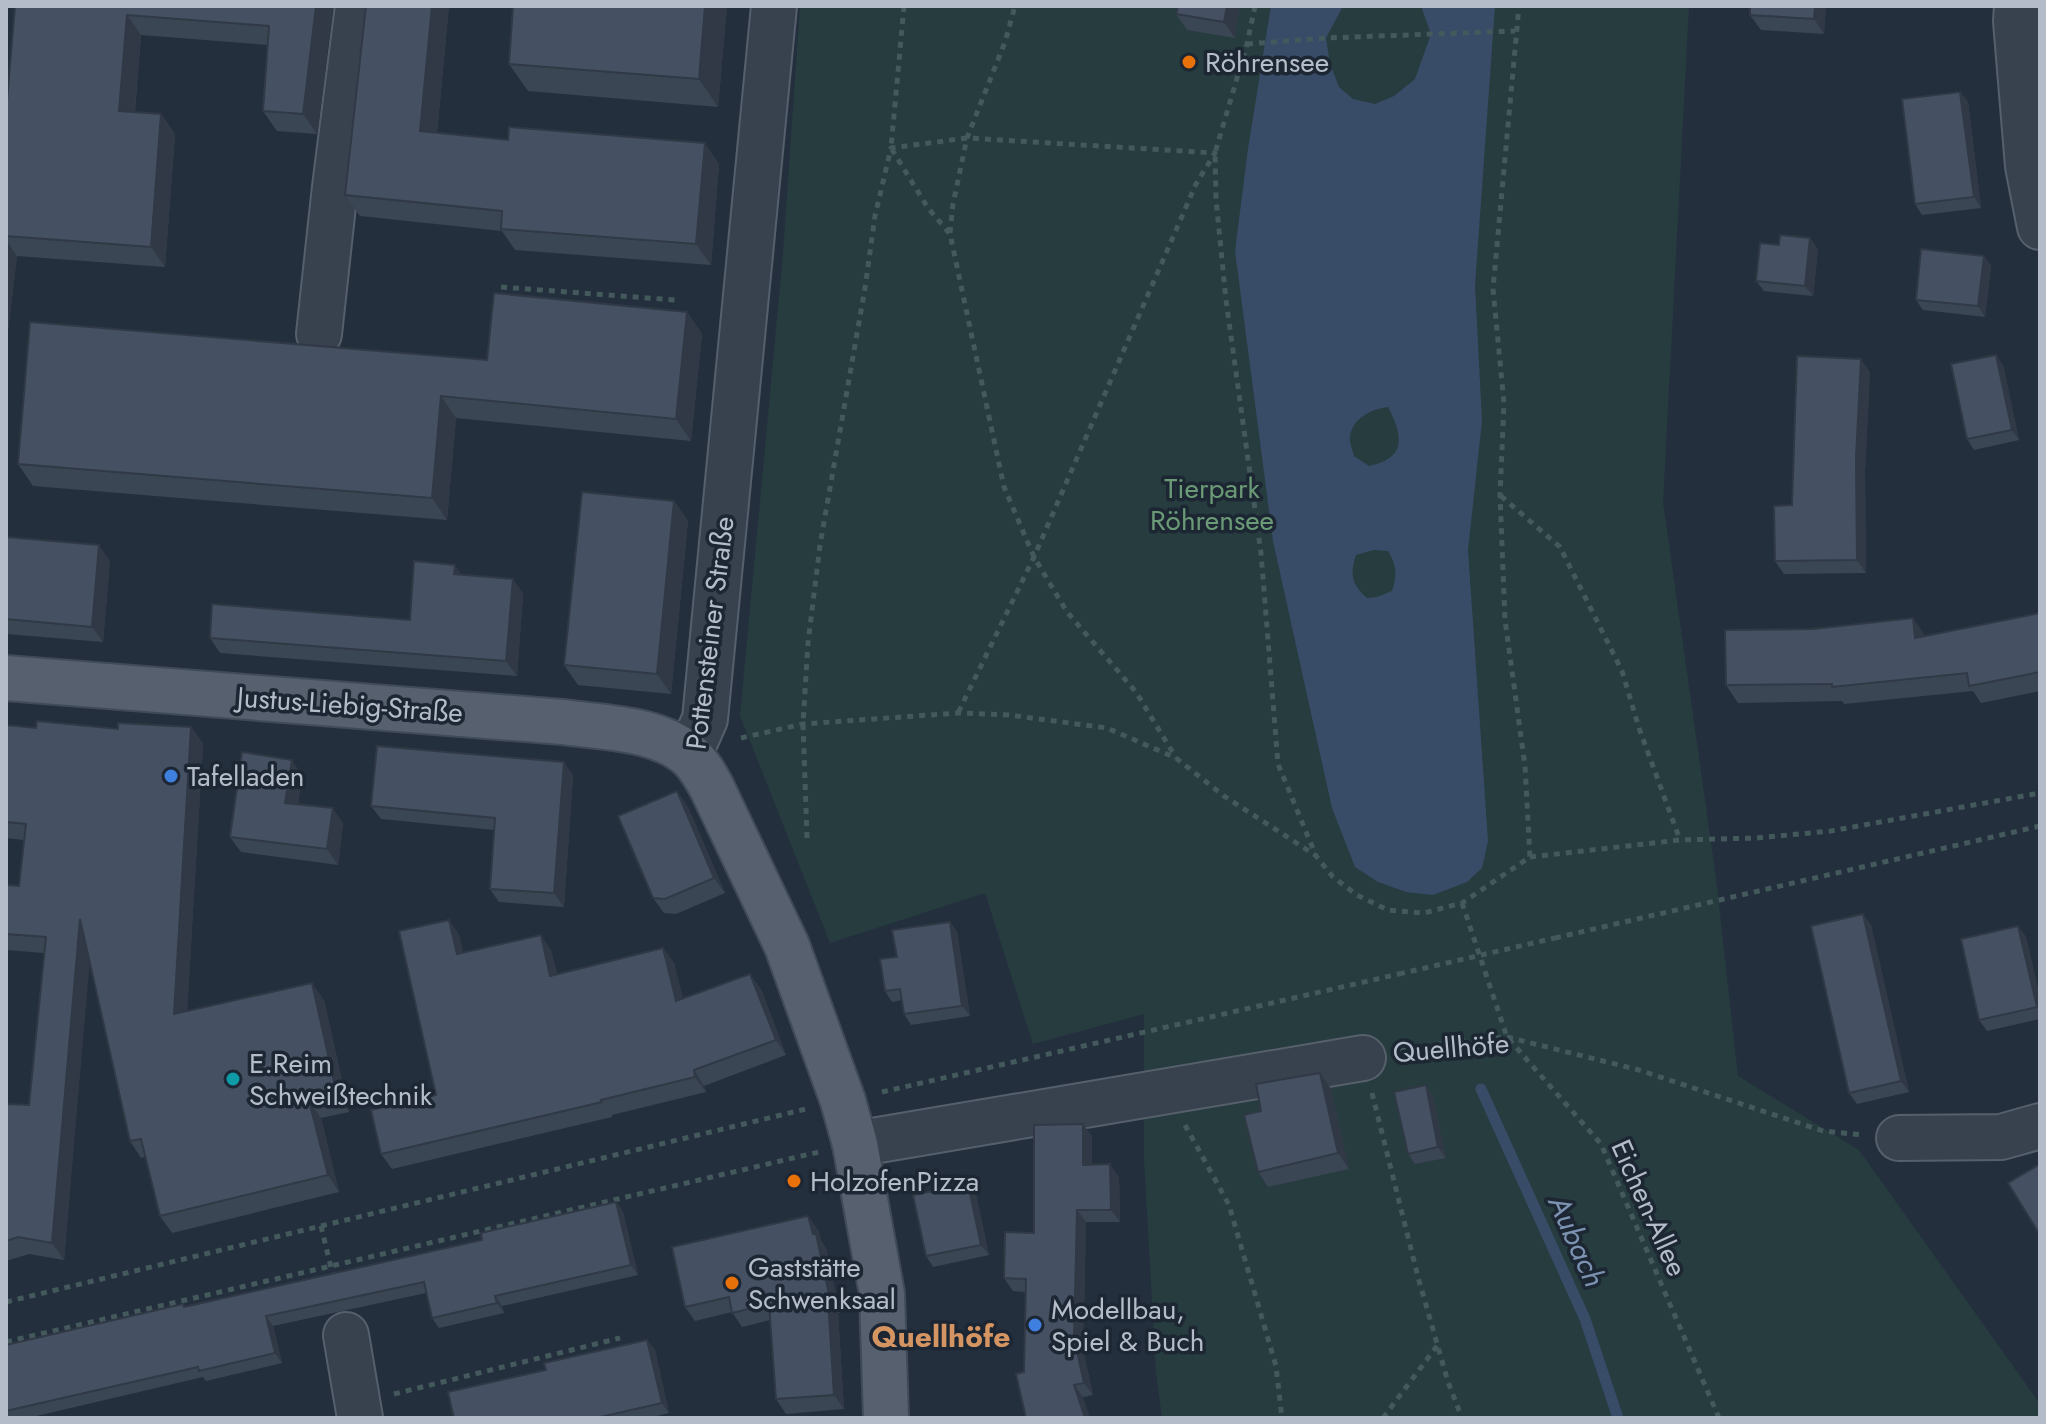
<svg xmlns="http://www.w3.org/2000/svg" width="2046" height="1424" font-family="Jost,sans-serif">
	<rect width="100%" height="100%" fill="#242f3e"/>
	<path fill="#263c3f" d="M800,6h889l-26,496 53,376 22,198 121,74 181,254v14h-878l-6,-46 -12,-212v-146l-111,30 -48,-151 -155,50 -90,-227 43,-462z"/>
	<path fill="#394c67" fill-rule="evenodd" d="M1271,6h72l-17,32 4,26 9,23 14,12 22,5 19,-8 21,-17 16,-45 -10,-28h74l-20,280 7,135 -14,129 20,291 -6,27 -15,14 -34,13 -27,-3 -28,-10 -23,-15 -23,-59 -59,-267 -38,-290 13,-102zM1388,407c15,29 19,51 -19,59l-15,-10c-1,-5 -5,-14 -4,-19 2,-19 22,-28 38,-30zM1374,550l14,1c9,14 9,25 4,40l-15,6 -10,1c-16,-14 -17,-24 -11,-43z"/>
	<g fill="none" stroke-linecap="round" stroke-linejoin="round">
		<path stroke="#394c67" stroke-width="11" d="M1481,1089l104,230 33,99"/>
		<g stroke="#565f6c" stroke-width="48">
			<g id="minor">
				<path d="M2017,6l-1,15 12,145 12,61"/>
				<path d="M319,334l16,-147 23,-181"/>
				<path d="M689,755l16,-36 69,-713"/>
				<path d="M1899,1138l102,-1 39,-11"/>
				<path d="M855,1144l508,-86"/>
				<path d="M346,1335l14,83"/>
			</g>
		</g>
		<g stroke="#414a57" stroke-width="48">
			<path id="major" d="M6,678l557,44c41,6 95,5 128,35 9,9 15,20 21,31l75,158 56,155 12,43 27,150 4,124"/>
		</g>
		<g stroke="#44595c" stroke-width="5" stroke-dasharray="6 6" stroke-linecap="butt">
			<path d="M904,6l-13,142 37,60 22,26 54,253 30,70 33,55 69,80 40,66"/>
			<path d="M1255,6l-8,38 -32,109 1,46 10,101 35,253 17,211 38,92 17,21 24,18 31,15 36,3 38,-10 68,-46 -5,-91 -20,-146 -5,-125 4,-92 -11,-114 26,-283"/>
			<path d="M1247,44l79,-6 189,-7"/>
			<path d="M950,233l3,-29 14,-66 38,-96 10,-36"/>
			<path d="M501,287l174,13"/>
			<path d="M1501,496l59,51 62,124 17,57 41,112"/>
			<path d="M741,738l62,-14 155,-11 51,2 98,13 69,30 48,38 91,59"/>
			<path d="M807,838l-4,-114 5,-81 12,-98 45,-257 10,-72 16,-68 76,-10 248,15 -19,31 -162,373 -76,156"/>
			<path d="M1530,857l150,-17 76,-2 75,-7 209,-38"/>
			<path d="M1462,903l45,134 94,107 118,274"/>
			<path d="M1555,938l485,-112"/>
			<path d="M1400,1051l45,-8 62,-6 132,33 184,61 40,4"/>
			<path d="M882,1092l517,-118"/>
			<path d="M1372,1093l46,184 30,105 14,36"/>
			<path d="M1185,1125l44,80 47,161 6,52"/>
			<path d="M321,1226l13,54"/>
			<path d="M6,1302l800,-193"/>
			<path d="M6,1342l813,-190"/>
			<path d="M394,1394l226,-56"/>
			<path d="M1383,1418l54,-72"/>
		</g>
		<use href="#minor" stroke="#38414e" stroke-width="44"/>
		<use href="#major" stroke="#56606e" stroke-width="44"/>
		<path stroke="#44595c" stroke-width="5" stroke-dasharray="6 6" stroke-linecap="butt" d="M1399,974l156,-36"/>
	</g>
	<g fill="#3b4654">
		<path d="M15,6h318l-16,128 -40,-3 -14,-20 5,-66 -127,-10 -6,77 26,2 14,20 -10,133 -148,-11 -9,74h-2v-230h1z"/>
		<path d="M366,6h83l-12,127 282,31 -8,101 -196,-15 -13,-19 -142,-15 -15,-21z"/>
		<path d="M513,6h214l-9,101 -190,-16 -19,-27z"/>
		<path d="M1240,6l-5,32 -48,-8 -11,-16z"/>
		<path d="M1750,6h76l-2,28 -63,-4 -11,-15z"/>
		<path d="M1960,92l8,10 13,106 -59,7 -7,-11z"/>
		<path d="M1818,249l-5,47 -49,-5 -8,-10z"/>
		<path d="M1984,256l7,10 -6,51 -62,-7 -7,-10z"/>
		<path d="M687,312l15,22 -11,107 -235,-23 -9,102 -414,-34 -15,-22 469,-104z"/>
		<path d="M2003,365l16,75 -45,10 -7,-11z"/>
		<path d="M1870,372l-5,99 1,102 -82,1 -9,-13 17,-56z"/>
		<path d="M674,501l14,20 -17,173 -93,-9 -14,-20z"/>
		<path d="M6,537l104,24 -7,81 -97,-8z"/>
		<path d="M462,575l51,4 10,15 -6,82 -297,-23 -10,-15 200,-18z"/>
		<path d="M2040,613v78l-59,12 -8,-12 -129,13 -2,-3 -104,2 -12,-18 199,-49z"/>
		<path d="M6,725l30,3 82,1 73,-2 12,17 -16,267 137,-11 25,112 -28,6 18,74 -167,41 -12,-17 -15,-59 -4,1 -11,-17 -41,-180 -25,299 -35,-6 -23,7v-157l23,1 15,-152 -38,-3v-65l13,1 5,-46 -18,-2z"/>
		<path d="M302,775l-4,30 35,3 10,16 -5,41 -97,-13 -11,-15z"/>
		<path d="M573,775l-9,132 -65,-5 -9,-13 4,-59 -113,-11 -10,-13z"/>
		<path d="M688,807l37,86 -49,21 -12,-1 -11,-15z"/>
		<path d="M449,920l10,15 4,18 88,-3 6,24 106,-26 11,15 9,36 78,-10 25,66 -82,31 2,6 -94,23v2l-220,52 -11,-15 55,-59z"/>
		<path d="M950,922l7,10 13,84 -59,9 -7,-11 -2,-14 -10,2 -7,-11 12,-34z"/>
		<path d="M1871,925l38,167 -52,12 -8,-11z"/>
		<path d="M2018,926l8,11 14,61v21l-53,12 -8,-11z"/>
		<path d="M1426,1085l7,11 13,62 -31,6 -7,-10z"/>
		<path d="M1331,1089l18,80 -81,18 -10,-15 3,-61z"/>
		<path d="M1092,1136v29l27,12 1,45h-34l-3,128 10,45 -10,2 -59,-25 2,-80 -13,-1 -9,-13 30,-45z"/>
		<path d="M976,1194l13,61 -56,12 -7,-11z"/>
		<path d="M616,1202l7,10 15,63 -136,31 2,7 -65,15 -7,-10 -6,-25 -153,33 9,37 -76,18 -3,-4 -175,41h-22v-73l177,-41 2,3 297,-67z"/>
		<path d="M818,1230l3,11 5,7 14,65h-2l6,96 -58,5 -10,-15 -6,-79 -28,7 -10,-15 -37,9 -10,-14z"/>
		<path d="M647,1340l8,10 14,63 -20,5h-195l92,-48z"/>
	</g>
	<g fill="#303945">
		<path d="M316,6h17l-16,128 -14,-20z"/>
		<path d="M432,6h17l-14,146 -15,-21z"/>
		<path d="M705,6h22l-9,101 -19,-28z"/>
		<path d="M1227,6h13l-5,32 -11,-16z"/>
		<path d="M1815,6h11l-2,28 -10,-15z"/>
		<path d="M127,15l14,20 -8,96 -14,-20z"/>
		<path d="M1960,92l8,10 13,106 -7,-11z"/>
		<path d="M161,114l14,20 -10,133 -14,-20z"/>
		<path d="M705,143l14,21 -8,101 -15,-21z"/>
		<path d="M1810,238l8,11 -5,47 -8,-10z"/>
		<path d="M6,240l11,16 -9,74 -2,-3z"/>
		<path d="M1984,256l7,10 -6,51 -7,-11z"/>
		<path d="M687,312l15,22 -11,107 -15,-22z"/>
		<path d="M1996,355l7,10 16,75 -7,-10z"/>
		<path d="M1861,359l9,13 -5,99 1,102 -9,-13 -1,-102z"/>
		<path d="M441,396l15,22 -9,102 -15,-22z"/>
		<path d="M674,501l14,20 -17,173 -14,-20z"/>
		<path d="M99,545l11,16 -7,81 -11,-15z"/>
		<path d="M455,565l10,15 -11,-6z"/>
		<path d="M513,579l10,15 -6,82 -11,-15z"/>
		<path d="M1913,618l12,17 -10,3z"/>
		<path d="M191,727l12,17 -17,287 -12,-17z"/>
		<path d="M292,760l10,15 -6,44 -11,-16z"/>
		<path d="M564,762l9,13 -9,132 -10,-14z"/>
		<path d="M677,791l11,16 37,86 -11,-15z"/>
		<path d="M333,808l10,16 -5,41 -11,-16z"/>
		<path d="M1863,914l8,11 38,167 -8,-11z"/>
		<path d="M80,919l12,17 -28,324 -12,-17z"/>
		<path d="M449,920l10,15 8,34 -10,-15z"/>
		<path d="M950,922l7,10 13,84 -8,-10z"/>
		<path d="M2018,926l8,11 14,61v13l-3,-4z"/>
		<path d="M541,935l10,15 10,41 -11,-15z"/>
		<path d="M663,948l11,15 13,53 -11,-15z"/>
		<path d="M750,974l11,15 25,66 -10,-15z"/>
		<path d="M312,983l12,17 25,112 -12,-17z"/>
		<path d="M694,1070l10,16 2,6 -11,-15z"/>
		<path d="M1320,1073l11,16 18,80 -11,-16z"/>
		<path d="M1426,1085l7,11 13,62 -8,-11z"/>
		<path d="M309,1101l12,17 18,74 -11,-17z"/>
		<path d="M1083,1124l9,12v41l-9,-12z"/>
		<path d="M1110,1164l9,13 1,45 -9,-12z"/>
		<path d="M968,1184l8,10 13,61 -8,-10z"/>
		<path d="M616,1202l7,10 15,63 -7,-10z"/>
		<path d="M1077,1210l9,12 -3,128 10,45 -9,-12 -10,-45z"/>
		<path d="M808,1216l10,14 3,11 5,7 14,65 -10,-14z"/>
		<path d="M495,1296l7,10 2,7 -7,-10z"/>
		<path d="M828,1299l10,14 6,96 -10,-14z"/>
		<path d="M266,1316l7,10 9,37 -7,-10z"/>
		<path d="M647,1340l8,10 14,63 -7,-10z"/>
		<path d="M1074,1385l9,12 7,21h-5z"/>
	</g>
	<g fill="#455162" stroke="#303945" stroke-width="2">
		<path d="M15,6h301l-13,108 -40,-3 6,-85 -142,-11 -8,96 42,3 -10,133 -145,-11v-136h1z"/>
		<path d="M366,6h66l-12,125 88,9 1,-13 196,16 -9,101 -195,-15 1,-18 -157,-16z"/>
		<path d="M513,6h192l-6,73 -190,-15z"/>
		<path d="M1178,6h49l-3,16 -48,-8z"/>
		<path d="M1750,6h65l-1,13 -64,-4z"/>
		<path d="M1960,92l14,105 -59,7 -13,-105z"/>
		<path d="M1780,235l30,3 -5,48 -49,-5 4,-38 19,2z"/>
		<path d="M1921,249l63,7 -6,50 -62,-6z"/>
		<path d="M494,293l193,19 -11,107 -235,-23 -9,102 -414,-34 12,-142 457,38z"/>
		<path d="M1996,355l16,75 -45,9 -16,-75z"/>
		<path d="M1797,356l64,3 -5,99 1,102 -82,1 -1,-55 18,-1z"/>
		<path d="M582,492l92,9 -17,173 -93,-9z"/>
		<path d="M6,537l93,8 -7,82 -86,-8z"/>
		<path d="M414,561l41,4 -1,9 59,5 -7,82 -296,-23 2,-34 198,16z"/>
		<path d="M2040,613v59l-71,14 -2,-13 -135,14v-3l-106,1 -1,-55 88,-1 100,-11 2,20z"/>
		<path d="M37,721l81,8v-6l73,4 -17,287 138,-31 25,112 -28,6 19,74 -168,41 -19,-77 -11,2 -50,-222 -28,324 -34,-6 -12,4v-137l23,1 17,-168 -40,-3v-49l13,1 7,-62 -20,-2v-97l30,3z"/>
		<path d="M377,746l187,16 -10,131 -64,-4 5,-71 -124,-12z"/>
		<path d="M242,752l50,8 -7,43 48,5 -6,41 -97,-12z"/>
		<path d="M677,791l37,87 -49,21 -12,-1 -35,-82z"/>
		<path d="M1863,914l38,167 -52,12 -38,-167z"/>
		<path d="M449,920l8,34 84,-19 9,41 113,-28 13,53 74,-27 26,66 -82,30 1,7 -94,23 1,2 -221,52 -10,-44 65,-15 -37,-164z"/>
		<path d="M950,922l12,84 -58,8 -4,-25 -15,2 -5,-32 17,-2 -5,-27z"/>
		<path d="M2018,926l19,81 -58,13 -18,-81z"/>
		<path d="M1320,1073l18,80 -80,19 -14,-57 17,-4 -5,-27z"/>
		<path d="M1426,1085l12,62 -30,7 -14,-62z"/>
		<path d="M1083,1124v41l27,-1 1,46h-34l-3,128 10,45 -10,2 11,33h-59l-10,-44 8,-2 2,-93 -22,-1 1,-46 29,1v-108z"/>
		<path d="M2040,1164v71l-32,-52z"/>
		<path d="M968,1184l13,61 -55,11 -13,-61z"/>
		<path d="M616,1202l15,63 -136,31 2,7 -65,15 -8,-36 -158,34 9,37 -76,18 -1,-4 -192,44v-66l177,-41 1,3 298,-67 -1,-7z"/>
		<path d="M808,1216l5,18h3l14,65h-2l6,96 -58,4 -7,-95 -37,9 -3,-16 -44,10 -13,-60z"/>
		<path d="M647,1340l15,63 -66,15h-142l-6,-26 98,-22 -2,-7z"/>
	</g>
	<g fill="#e8710a" stroke="#1d2633" stroke-width="3">
		<circle cx="1189" cy="62" r="8"/>
		<circle cx="794" cy="1181" r="8"/>
		<circle cx="732" cy="1283" r="8"/>
	</g>
	<g fill="#3f7fe0" stroke="#1d2633" stroke-width="3">
		<circle cx="171" cy="776" r="8"/>
		<circle cx="1035" cy="1325" r="8"/>
	</g>
	<circle fill="#0f9aa8" stroke="#1d2633" stroke-width="3" cx="233" cy="1079" r="8"/>
	<g text-anchor="middle" dominant-baseline="central" stroke-width="7" stroke-linejoin="round" paint-order="stroke">
		<g font-size="28" fill="#b4bcc9" stroke="#1d2633" text-anchor="start">
			<text x="1205" y="62">Röhrensee</text>
			<text x="187" y="776">Tafelladen</text>
			<text x="249" y="1063">E.Reim<tspan x="249" dy="32">Schweißtechnik</tspan></text>
			<text x="810" y="1181">HolzofenPizza</text>
			<text x="748" y="1267">Gaststätte<tspan x="748" dy="32">Schwenksaal</tspan></text>
			<text x="1051" y="1309">Modellbau,<tspan x="1051" dy="32">Spiel &amp; Buch</tspan></text>
		</g>
		<g font-size="28" fill="#6b9a76" stroke="#1d2633">
			<text x="1212" y="488">Tierpark<tspan x="1212" dy="32">Röhrensee</tspan></text>
		</g>
		<g font-size="28" fill="#b4bcc9" stroke="#1d2633">
			<text transform="translate(710 633) rotate(-83)">Pottensteiner Straße</text>
			<text transform="translate(350 705) rotate(4)">Justus-Liebig-Straße</text>
			<text transform="translate(1451 1048) rotate(-5)">Quellhöfe</text>
			<text transform="translate(1649 1208) rotate(66)">Eichen-Allee</text>
		</g>
		<g font-size="30" font-style="italic" fill="#7c92b1" stroke="#1d2633">
			<text transform="translate(1577 1241) rotate(66)">Aubach</text>
		</g>
		<g font-size="30" font-weight="bold" fill="#d59563" stroke="#1d2633">
			<text x="941" y="1336">Quellhöfe</text>
		</g>
	</g>
	<rect width="2046" height="1424" fill="none" stroke="#b4bcc9" stroke-width="16"/>
</svg>
